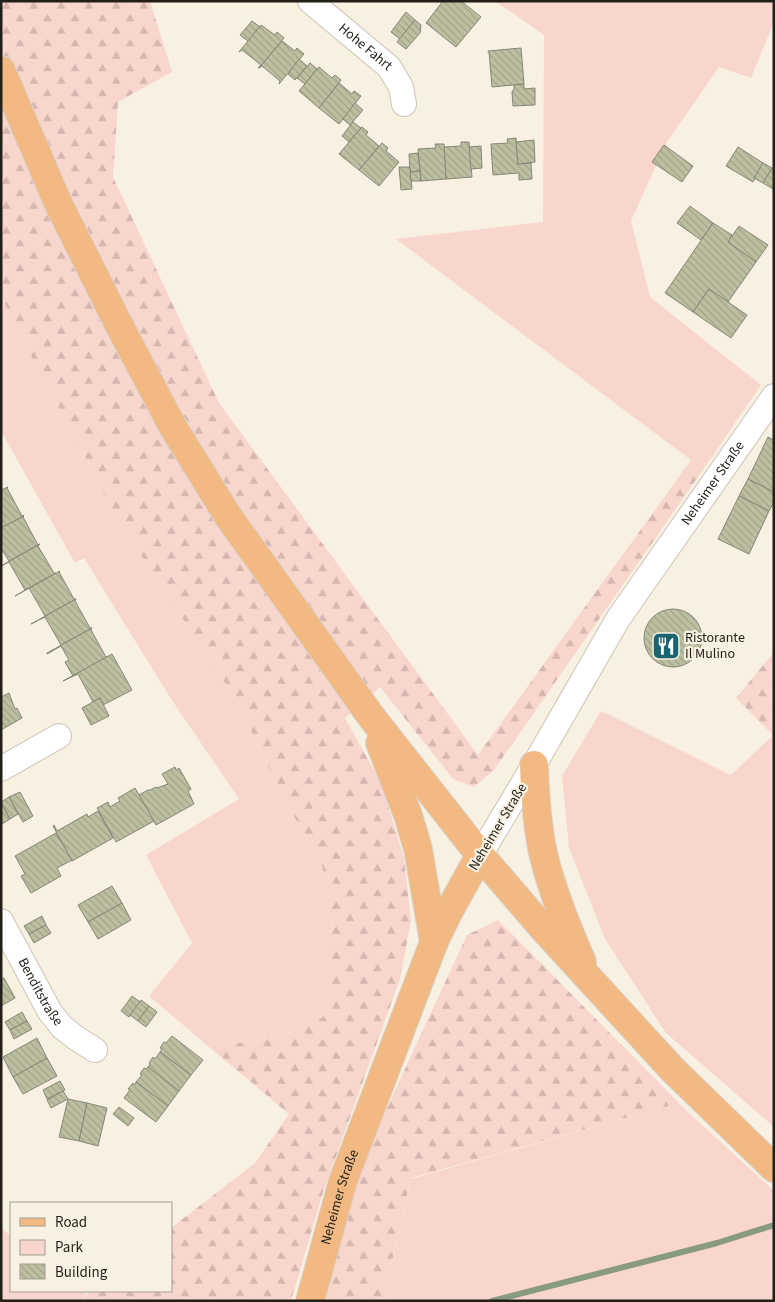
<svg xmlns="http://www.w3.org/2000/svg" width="775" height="1302" font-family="'Source Sans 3',sans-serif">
	<defs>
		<pattern id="forest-firs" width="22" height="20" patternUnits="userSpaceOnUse" patternTransform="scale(1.25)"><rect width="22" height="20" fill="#f9d6cd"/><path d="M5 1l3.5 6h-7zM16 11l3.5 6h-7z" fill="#d5b7af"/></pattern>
		<pattern id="building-back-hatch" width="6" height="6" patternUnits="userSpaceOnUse" patternTransform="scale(1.25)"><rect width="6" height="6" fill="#bdbfa0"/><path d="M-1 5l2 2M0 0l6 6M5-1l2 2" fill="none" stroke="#a2a489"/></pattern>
	</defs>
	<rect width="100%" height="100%" fill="#f8f1e1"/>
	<g fill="#f9d6cd">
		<path d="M495,1h279v21l-23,56 -32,-11 -52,75 -36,79 19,76 111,88 -54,79 -16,-4 -295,-221 147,-17 1,-187z"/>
		<path d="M1,296l28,56 94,176 113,172 47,97 39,68 10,67v65l-9,20 -47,21 -67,9 -60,-51 43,-53 -46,-88 93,-56 -68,-100 -87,-141 -9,5 -74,-132z"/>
		<path d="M601,711l130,64 43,-41v393l-108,-94 -61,-94 -36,-91 -7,-72z"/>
		<path d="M678,1103l96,88v110h-391l28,-122z"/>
		<path d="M1,1228l10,8v55h72l3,3 -5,7h-80z"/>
	</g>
	<g fill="url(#forest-firs)">
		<path d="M1,1h149l22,71 -54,30 -5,75 106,226 259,352 213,-295 16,4 -213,306 -20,17 -21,-8 -73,-92 -35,31 36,65 23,75 7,62 -11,59 -76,210 -33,112h-210l9,-10h81v-63l84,-65 34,-49 -80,-67 67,-9 47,-21 9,-20v-65l-10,-67 -39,-68 -47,-97 -113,-172 -94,-176 -28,-56z"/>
		<path d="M774,652v82l-1,1 -37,-37z"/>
		<path d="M498,920l181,183 -268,75 -28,123h-64l33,-118 115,-248z"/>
	</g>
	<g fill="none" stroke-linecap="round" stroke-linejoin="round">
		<path stroke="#889a80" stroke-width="6" d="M492,1301l225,-58 57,-18"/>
	</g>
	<g fill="url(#building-back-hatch)" stroke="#858678">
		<path d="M443,1h18l20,16 -25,30 -30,-24z"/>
		<path d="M406,12l9,8 -15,19 -9,-7z"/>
		<path d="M415,20l6,5 -1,8 -14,16 -9,-7z"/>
		<path d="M252,21l8,6 -12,14 -8,-6z"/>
		<path d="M261,25l14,10 2,-3 7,6 -25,30h-1l3,-3 -19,-15 -3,2z"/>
		<path d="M282,41l13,10 2,-3 7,6 -25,30 1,-3 -18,-15 -3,2z"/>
		<path d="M521,48l3,36 -32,3 -3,-35h-1v-1z"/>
		<path d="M299,59l8,7 -12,14 -7,-6z"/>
		<path d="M310,63l7,6 -12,15 -8,-6z"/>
		<path d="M319,67l13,11 3,-3 6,5 -22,28 -20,-17z"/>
		<path d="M339,83l13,11 2,-3 7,5 -22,28 -20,-16z"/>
		<path d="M524,84v5l11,-1v17l-22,1 -1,-14 2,-3v-4z"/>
		<path d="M355,103l8,7 -13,15 -7,-6z"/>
		<path d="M353,122l8,6 -12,14 -7,-6z"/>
		<path d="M362,127l6,5 -2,3 13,11 -20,24 -20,-16z"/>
		<path d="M516,138l2,26 13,-1 1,16 -13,1v-7l-26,2 -2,-31 17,-1 -1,-4z"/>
		<path d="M534,140l1,22 -17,2 -2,-22z"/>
		<path d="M461,142h8l3,35 -26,2 -2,-32 17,-1z"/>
		<path d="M382,143l6,5 -2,3 13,11 -20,24 -20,-16z"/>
		<path d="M435,144h9l2,35 -25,2 -3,-32 18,-1z"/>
		<path d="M664,145l29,21 -11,16 -30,-20z"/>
		<path d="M481,146l1,22 -11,1 -2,-22z"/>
		<path d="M738,147l25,16 -10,19 -27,-16z"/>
		<path d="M418,153l2,18 -10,1 -1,-18z"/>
		<path d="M763,163l9,5 -9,15 -9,-5z"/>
		<path d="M399,167h11l2,22 -11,1z"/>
		<path d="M772,168l2,1v18l-1,2 -10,-6z"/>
		<path d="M420,171l1,10h-10l-1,-9z"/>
		<path d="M690,206l23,17 -12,17 -24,-17z"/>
		<path d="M713,223l19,12 -4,7 28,20 -28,40 -19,-13 -16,23 -28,-19z"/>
		<path d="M739,226l29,19 -12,17 -28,-20z"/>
		<path d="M709,289l38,26 -16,23 -38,-26z"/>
		<path d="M768,437l6,3v52l-26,-13z"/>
		<path d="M748,479l26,13v10l-5,9 -30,-15z"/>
		<path d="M8,487l-1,1 15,28 1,-1 1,1 -23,12v-38z"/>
		<path d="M739,496l30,15 -20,43 -31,-15z"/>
		<path d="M24,516l-1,1 15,28 2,-1 -31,17 -8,-13v-20z"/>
		<path d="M40,544l-2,2 16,27h2l-31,17 -16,-28 -8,4z"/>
		<path d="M60,571l-1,1 15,27h2l-31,17 -16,-28 -14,8z"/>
		<path d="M76,599l-1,2 15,27h2l-31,17 -16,-28 -14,7z"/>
		<circle cx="673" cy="638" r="29"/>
		<path d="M92,628l-1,2 15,27h2l-35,19 -8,-14 4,-2 -8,-14 -14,8v-1z"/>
		<path d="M112,654l20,36 -29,15 -3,-7 -7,4 -15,-28 -15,7z"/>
		<path d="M9,693l6,16 2,-1 5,10 -21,12v-33z"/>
		<path d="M100,698l9,18 -18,9 -9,-17z"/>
		<path d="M175,767l1,3 3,-2 12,21 -3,2 6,13 -38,21 -17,-30 9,-5h2l6,-3 1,1 11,-4 -6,-10z"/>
		<path d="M135,788l19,33 -38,21 -19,-34 11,-6 2,5 10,-6 -2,-3z"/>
		<path d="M20,792l13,24 -10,6 -14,-25z"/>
		<path d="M9,797l9,17 -8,5 -9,-16v-1z"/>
		<path d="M1,803l9,16 -8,5 -1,-1z"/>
		<path d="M98,811l15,27 -41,23 -19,-35 1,-1 3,6 30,-17 1,3z"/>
		<path d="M56,833l16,27 -15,8 4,8 -30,17 -10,-17 4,-2 -10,-18z"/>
		<path d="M112,886l10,17 -34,19 -10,-17z"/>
		<path d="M122,903l9,17 -33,19 -10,-17z"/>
		<path d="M42,916l4,9 -17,9 -5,-8z"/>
		<path d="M46,925l5,8 -17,10 -5,-9z"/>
		<path d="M4,978l11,20 -14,8v-27z"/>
		<path d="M132,996l8,6 -11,15 -8,-6z"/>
		<path d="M141,1000l8,6 -11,15 -8,-6z"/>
		<path d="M149,1006l8,6 -11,15 -8,-6z"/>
		<path d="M22,1012l5,9 -17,9 -5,-8z"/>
		<path d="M27,1021l5,8 -18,10 -4,-9z"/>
		<path d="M172,1036l31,24 -12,15 -31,-23 2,-3 -2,-1 4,-6 2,1z"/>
		<path d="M37,1038l10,20 -34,19 -10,-20z"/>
		<path d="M160,1052l31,23 -12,16 -31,-24 2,-3 -1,-1 4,-6 2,2z"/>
		<path d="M47,1058l10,18 -34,18 -10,-17z"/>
		<path d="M148,1067l31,24 -11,15 -32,-24 6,-7 -2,-1 4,-6 2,1z"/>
		<path d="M60,1081l5,9 -18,9 -4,-9z"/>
		<path d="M136,1082l32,24 -12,16 -32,-24 6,-8 -2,-1 5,-6 2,2z"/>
		<path d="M63,1091l5,8 -17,9 -4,-8z"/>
		<path d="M68,1099l19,4 -8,38 -20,-4z"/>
		<path d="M87,1103l20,5 -9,38 -19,-5z"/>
		<path d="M119,1107l15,11 -6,8 -15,-12z"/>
	</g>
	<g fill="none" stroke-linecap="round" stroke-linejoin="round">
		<g stroke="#cbc4b6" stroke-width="26">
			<g id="minor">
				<path id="s1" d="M310,1l79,66 12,20 3,17"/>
				<path d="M1,769l58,-33"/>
				<path id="s2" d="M480,855l54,-90 84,-146 156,-223"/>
				<path id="s3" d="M1,921l49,91 12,15 14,11 19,12"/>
			</g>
		</g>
		<g stroke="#d7d7d6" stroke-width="30">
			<g id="major">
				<path d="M1,70l58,135 61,122 53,100 55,89 142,199 110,140 61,71 131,143 102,99"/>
				<path d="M380,743l28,72 10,34 16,93"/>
				<path d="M534,765c1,29 3,60 9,88 9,38 24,74 39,109"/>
				<path id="s4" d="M310,1301l33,-120 91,-239 14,-29 32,-58"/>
			</g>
		</g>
		<use href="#minor" stroke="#fff" stroke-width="24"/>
		<use href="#major" stroke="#f2b983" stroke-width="28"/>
	</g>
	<defs>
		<g id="restaurant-square" transform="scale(1.4375)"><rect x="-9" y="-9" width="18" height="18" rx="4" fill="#1a6371" stroke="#f8f1e1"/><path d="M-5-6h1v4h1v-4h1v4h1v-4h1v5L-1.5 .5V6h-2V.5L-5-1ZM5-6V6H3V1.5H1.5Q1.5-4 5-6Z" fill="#fff"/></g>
	</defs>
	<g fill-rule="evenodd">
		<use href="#restaurant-square" x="666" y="646"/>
	</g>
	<g text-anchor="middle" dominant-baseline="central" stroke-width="4.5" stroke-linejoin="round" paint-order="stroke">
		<g font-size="14" fill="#221f19" stroke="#f8f1e1">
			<text stroke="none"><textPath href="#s1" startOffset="72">Hohe Fahrt</textPath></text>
			<text stroke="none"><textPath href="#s2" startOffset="439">Neheimer Straße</textPath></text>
			<text transform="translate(498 827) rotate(-59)">Neheimer Straße</text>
			<text stroke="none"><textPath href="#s3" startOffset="81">Benditstraße</textPath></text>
			<text stroke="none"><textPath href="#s4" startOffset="108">Neheimer Straße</textPath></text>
		</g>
		<g font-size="14" fill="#221f19" stroke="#f8f1e1" text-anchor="start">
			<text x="685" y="638">Ristorante<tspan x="685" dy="16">Il Mulino</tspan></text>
		</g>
	</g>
	<rect width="775" height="1302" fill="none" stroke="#221f19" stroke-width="5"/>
	<rect x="10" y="1202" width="162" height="90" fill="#f8f1e1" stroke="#a29d91"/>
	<rect x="20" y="1218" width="25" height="8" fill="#f2b983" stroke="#a29d91"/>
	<text x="55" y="1227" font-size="15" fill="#221f19">Road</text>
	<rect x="20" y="1240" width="25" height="15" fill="#f9d6cd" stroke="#a29d91"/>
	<text x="55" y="1252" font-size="15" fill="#221f19">Park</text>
	<rect x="20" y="1264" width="25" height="15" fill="url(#building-back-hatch)" stroke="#a29d91"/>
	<text x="55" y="1277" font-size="15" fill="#221f19">Building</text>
</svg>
